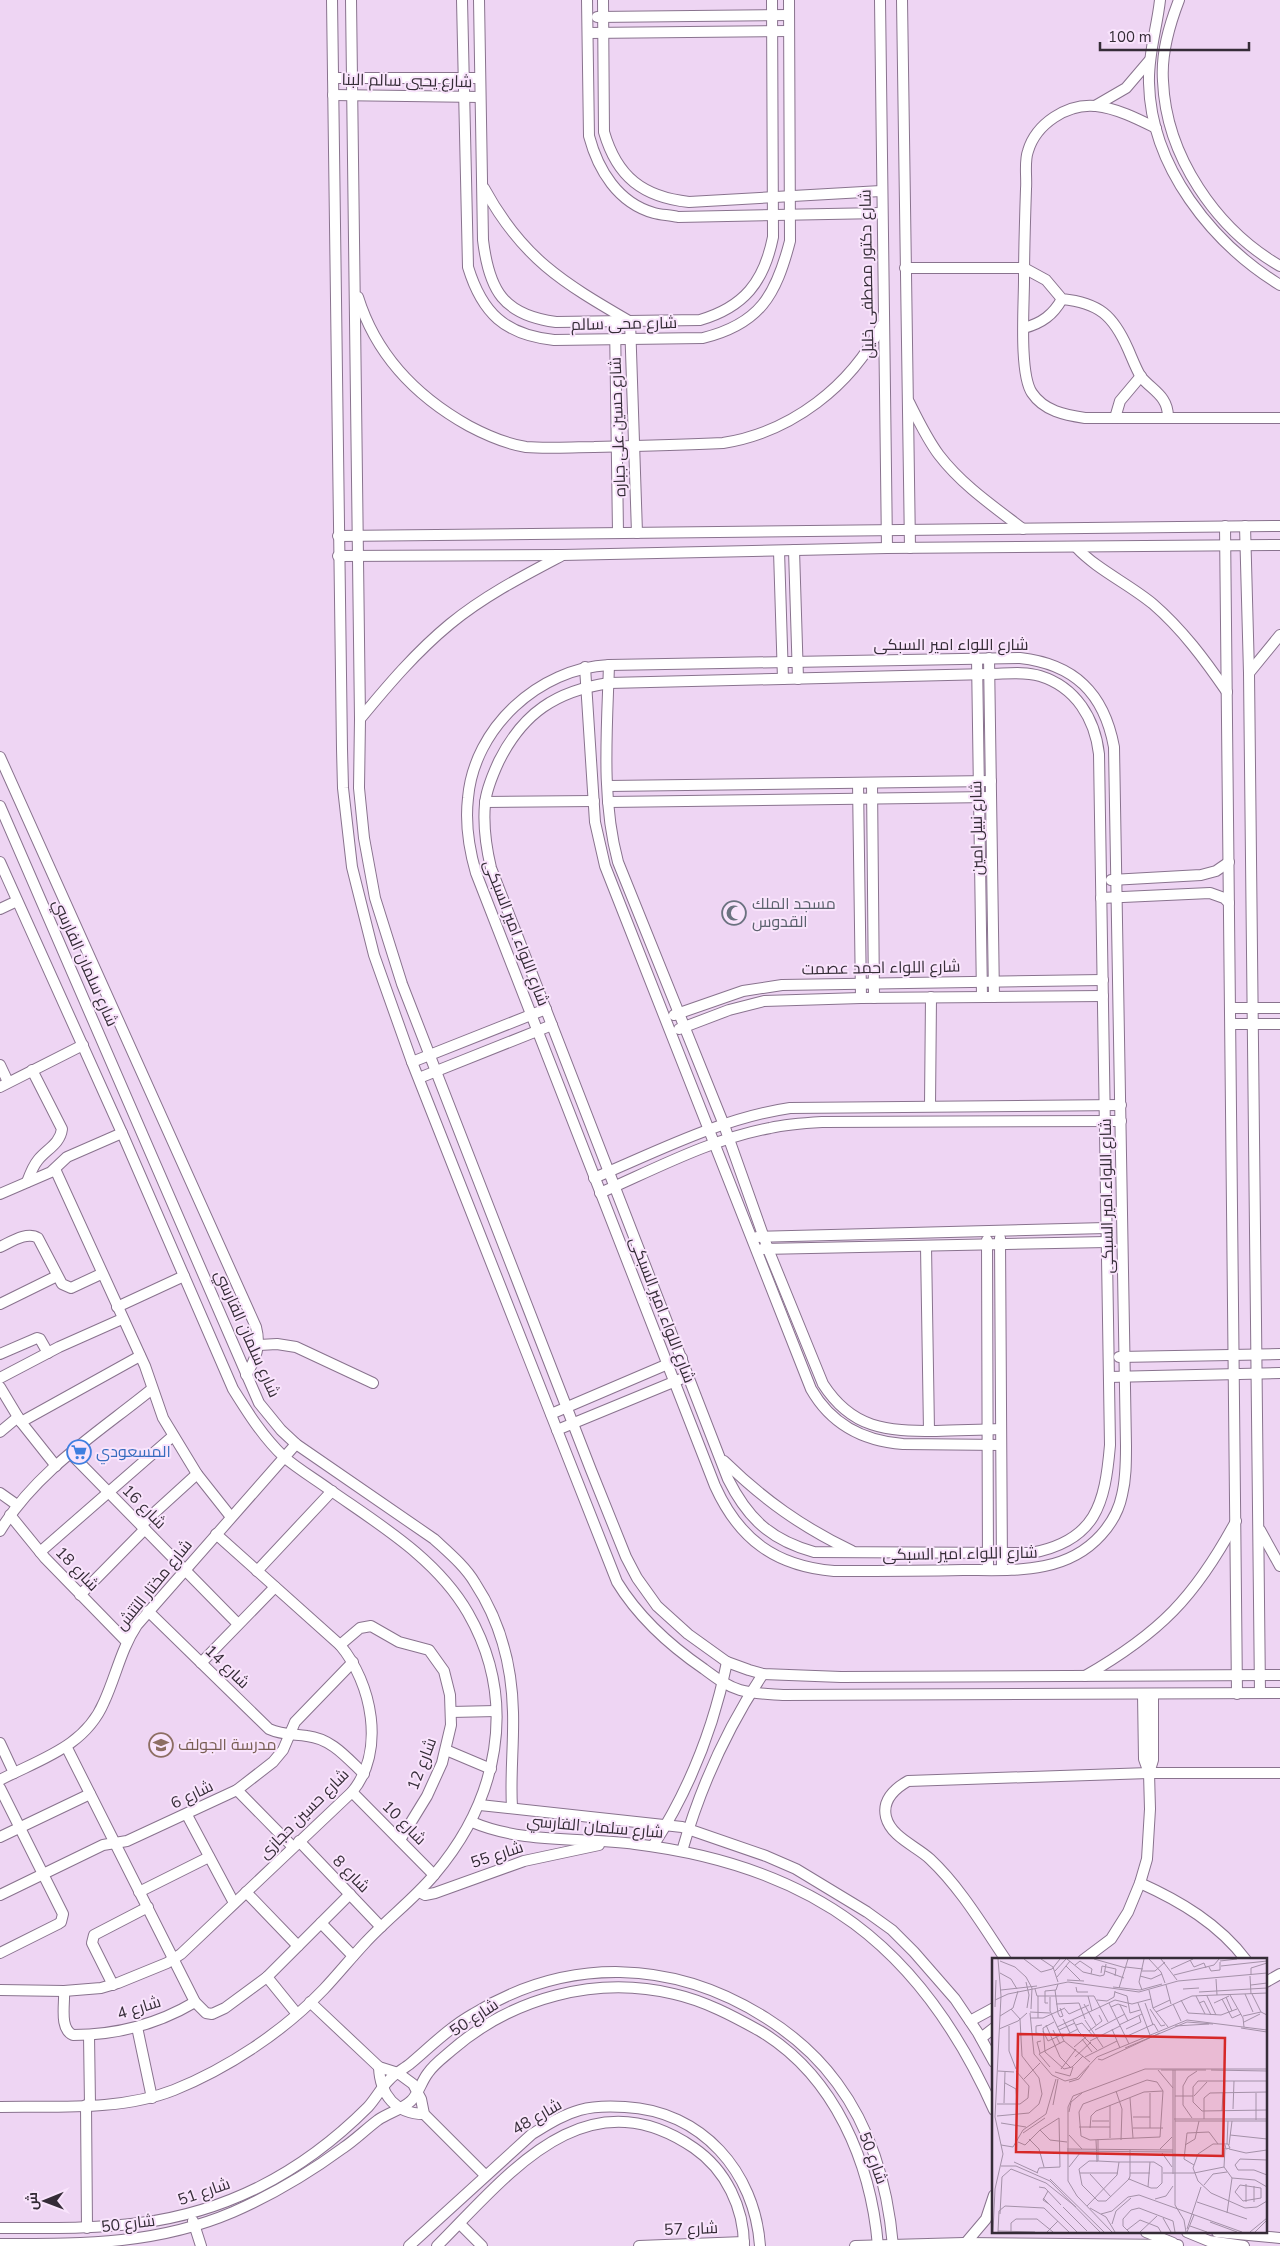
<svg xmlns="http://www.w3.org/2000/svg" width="1280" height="2246" font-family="'Nunito Sans',Cairo,sans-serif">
	<rect width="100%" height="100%" fill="#eed5f3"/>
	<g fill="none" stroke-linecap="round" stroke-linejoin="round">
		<g stroke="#89738e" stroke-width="12">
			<g id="minor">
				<path d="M332,0l10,749 1,39 9,79 22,88 38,107 205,520c22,36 52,63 87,87 11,8 22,17 36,21 14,4 29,4 43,5l497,-2"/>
				<path d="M351,0l9,719 -1,69 5,50 11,60 27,86 189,486 35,87 11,21 20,28 31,28 39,28 22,8 14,4 78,3 439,-2"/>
				<path d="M462,0l6,267c14,46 37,68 86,73l149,-2c57,-14 73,-43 87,-97l-1,-241"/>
				<path d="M479,0l4,240c6,50 20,75 73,82l144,-2c44,-13 64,-38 73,-83l-1,-237"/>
				<path d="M587,0l2,136c9,34 29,67 65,77 7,2 16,2 24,4l203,-4"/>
				<path d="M603,0l1,132c13,45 39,65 85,70l192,-11"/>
				<path d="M880,0l7,548"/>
				<path d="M902,0l8,548"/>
				<path d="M1160,0c-3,28 -12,54 -11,83 2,84 63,160 131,202"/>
				<path d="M1179,0c-10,26 -18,53 -16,81 3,75 53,148 117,185"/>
				<path d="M597,17l192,-2"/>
				<path d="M588,33l201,-2"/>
				<path d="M333,78h147"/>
				<path d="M333,95l147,2"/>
				<path d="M1095,106l31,-18 23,-27"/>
				<path d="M1156,128c-18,-9 -40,-20 -60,-22 -29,-3 -60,18 -68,45 -4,11 -1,26 -2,38 -1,30 -2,61 -2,91 0,25 -5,94 8,113 12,18 33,22 53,25h195"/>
				<path d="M484,188c38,70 78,94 145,133"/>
				<path d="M905,268h119l22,12 16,19c37,4 51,16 66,50 4,9 8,20 13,28 12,14 27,19 27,40"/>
				<path d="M358,297c18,58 59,100 111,129 17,9 38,18 57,21 22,2 46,0 68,0 43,-1 86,-2 129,-4 69,-11 128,-57 159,-118"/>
				<path d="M630,321l7,212"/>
				<path d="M615,322l3,211"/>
				<path d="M1024,328c18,-5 29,-13 38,-29"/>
				<path d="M909,402c9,18 18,37 30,53 23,30 54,51 84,74"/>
				<path d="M1115,418l5,-17 21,-25"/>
				<path d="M1225,526l12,1168"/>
				<path d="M1245,526l4,147 11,1020"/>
				<path d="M338,536l942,-10"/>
				<path d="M1076,547c20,22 53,37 77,57 29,25 52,56 74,88"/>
				<path d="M794,550l4,129"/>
				<path d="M779,551l4,128"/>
				<path d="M338,556l224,-1 325,-7 393,-3"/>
				<path d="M977,658l5,339"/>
				<path d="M989,658l5,339"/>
				<path d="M1020,658c54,6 84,35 94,89l12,699c0,17 0,33 -4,49 -3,15 -11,29 -21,40 -36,40 -89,35 -138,35 -43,1 -86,1 -129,1 -59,-5 -95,-32 -119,-85l-239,-613c-7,-24 -11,-49 -8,-75 6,-70 71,-130 141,-133z"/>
				<path d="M609,665c-2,65 -8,134 9,197l106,263 44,124 55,135c29,45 63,47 113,47 22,-1 43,-1 65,-2"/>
				<path d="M585,667l10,155 10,44 206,523c20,35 52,52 92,55l98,1"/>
				<path d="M1249,673l31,-38"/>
				<path d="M989,674c16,0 35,-3 51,2 36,11 55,43 59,78l11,691c-5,59 -14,96 -79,108l-217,-1c-43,-12 -66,-33 -86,-73l-237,-611c-5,-21 -8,-42 -6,-64 1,-14 8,-30 14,-43 24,-48 57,-70 110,-78z"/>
				<path d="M360,719c28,-34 56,-67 90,-95 34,-28 73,-48 111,-68"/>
				<path d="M0,757l256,570c5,19 0,32 -10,48"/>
				<path d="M858,783l3,215"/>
				<path d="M872,783l2,215"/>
				<path d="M608,786l383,-5"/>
				<path d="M485,802l109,-1"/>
				<path d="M608,802l383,-5"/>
				<path d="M0,806l259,597 22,27 15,14 138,95c14,13 31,27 41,44 25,38 37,83 38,129 1,32 -3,63 -1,95"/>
				<path d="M0,862l122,271 111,256c15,24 30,48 51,68 14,12 31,22 46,33 50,35 107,69 138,123 51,89 30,187 -34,262 -21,25 -47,44 -69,68 -14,15 -27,31 -41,46 -41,43 -96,79 -150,101 -53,21 -118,16 -174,17"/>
				<path d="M1111,880l90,-5 15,-4 13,-9"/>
				<path d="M1101,898l109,-5 14,5 5,5"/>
				<path d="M0,909l17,-8"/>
				<path d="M1230,1008h50"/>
				<path d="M674,1015l69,-24 39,-6 321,-5"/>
				<path d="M1231,1024h49"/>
				<path d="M679,1029l50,-19 35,-9 97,-3 242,-2"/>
				<path d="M412,1062l134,-53"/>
				<path d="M0,1065l8,17"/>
				<path d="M419,1078l133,-53"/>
				<path d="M0,1087l83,-42"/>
				<path d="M930,1106l1,-109"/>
				<path d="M55,1169l90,197 18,52 34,56 34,43"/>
				<path d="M594,1178c64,-27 128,-60 196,-70l331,-3"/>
				<path d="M27,1182c3,-8 6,-16 11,-22 9,-11 22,-16 24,-31l-30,-59"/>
				<path d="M600,1193c55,-24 111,-54 170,-65 18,-4 36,-5 53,-6l298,-1"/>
				<path d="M0,1194l51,-22 16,-15 55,-24"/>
				<path d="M757,1237l349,-9"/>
				<path d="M1000,1238l2,332"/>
				<path d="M987,1240l1,330"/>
				<path d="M926,1246l3,185"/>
				<path d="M0,1247c11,-5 27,-16 38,-9l24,46 9,4 30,-14"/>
				<path d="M762,1249l345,-7"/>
				<path d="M0,1304l57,-28"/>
				<path d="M117,1307l67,-31"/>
				<path d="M259,1345l18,-1 19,3 77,36"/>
				<path d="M0,1354l37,-16 3,1 8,14"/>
				<path d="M1119,1357l161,-3"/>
				<path d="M1109,1377l171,-4"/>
				<path d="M0,1378l59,-31 63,-28"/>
				<path d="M0,1387l21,35 35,44"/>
				<path d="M551,1414l131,-56"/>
				<path d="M21,1422l119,-66"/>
				<path d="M557,1430l131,-54"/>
				<path d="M0,1432l18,-15"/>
				<path d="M71,1454l167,170"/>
				<path d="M724,1461c40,39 78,66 128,90"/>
				<path d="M0,1493l17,12"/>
				<path d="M10,1515l35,43 81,83"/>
				<path d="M141,1525l56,-51"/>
				<path d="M1260,1530l20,36"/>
				<path d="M0,1531c36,-60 99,-99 152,-142"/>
				<path d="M40,1552l133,-116"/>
				<path d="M257,1571l75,-80"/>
				<path d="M80,1595l65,-66"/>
				<path d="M148,1611l121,118c13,6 25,5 38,7 25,3 39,21 57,38"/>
				<path d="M340,1645l20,-17 11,-2 28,16 30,8 15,21 6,24 1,30 -9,38 -15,33 -27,44"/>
				<path d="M201,1663l74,-76"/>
				<path d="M1085,1676c75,-43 110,-79 151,-155"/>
				<path d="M451,1712l45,-1"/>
				<path d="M0,1743l14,30"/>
				<path d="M67,1748l128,254 11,11 6,1 13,-6 42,-31 83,-83"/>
				<path d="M446,1750l45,19"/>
				<path d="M1149,1773l4,-13v-66"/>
				<path d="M0,1780c40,-21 85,-33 104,-78 12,-26 17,-53 33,-77l159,-181"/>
				<path d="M0,1788l63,126 -2,8 -3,2 -58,29"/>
				<path d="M237,1790l56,57"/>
				<path d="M352,1792l82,83"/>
				<path d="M480,1805l202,22 84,29 30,13 71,43 25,18 22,22 41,47 23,34 16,29"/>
				<path d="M187,1815l47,88"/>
				<path d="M472,1822c51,22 109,15 163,22 179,22 286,102 359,266"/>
				<path d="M0,1837l90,-43"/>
				<path d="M299,1841l82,86"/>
				<path d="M653,1846c36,-56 61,-119 74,-184"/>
				<path d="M682,1851c18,-63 45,-123 81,-177"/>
				<path d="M1140,1883c40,18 79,41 106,77"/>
				<path d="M139,1892l70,-35"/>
				<path d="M246,1892l52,54"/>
				<path d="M419,1892l6,3 10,-2 89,-32 75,-16"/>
				<path d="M0,1895l103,-50 24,-4 110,-51 36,-28 10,-12 12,-28 58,-60"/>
				<path d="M321,1923l32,33"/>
				<path d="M1006,1960c-23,-34 -46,-73 -76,-101 -14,-13 -39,-22 -44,-42 -4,-17 8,-28 22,-36l241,-8h131"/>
				<path d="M1083,1960l28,-21 17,-27 12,-29 7,-24 3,-50 -1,-36 -5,-14 -1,-65"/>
				<path d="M267,1977l30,37"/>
				<path d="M1266,1982l14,-8"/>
				<path d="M113,1985l-21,-42 2,-8 54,-28"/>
				<path d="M0,1990l64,1 37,-3 17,-5 49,-20 14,-9 171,-162c34,-41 20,-109 -12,-147l-124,-111"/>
				<path d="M64,1991c1,13 -5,38 9,44 44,0 85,-11 122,-33"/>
				<path d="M310,2002l69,65 19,6 15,11 8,15 3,15 61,61"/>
				<path d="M970,2021l24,-13"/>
				<path d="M137,2027l15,71"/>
				<path d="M89,2035l1,70"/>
				<path d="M981,2038l13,-10"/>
				<path d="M379,2067c1,28 17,47 45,47"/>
				<path d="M86,2105l1,123"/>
				<path d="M193,2221l8,25"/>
				<path d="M460,2224l22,22"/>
				<path d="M0,2228c95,0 171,3 259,-41 40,-20 78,-49 109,-80 8,-9 13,-19 21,-27 6,-7 15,-11 22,-17 20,-17 39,-36 62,-49 95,-58 200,-55 293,4 27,17 52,39 71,65 35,47 51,105 56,163"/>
				<path d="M1146,2232l27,11"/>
				<path d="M1187,2232l22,9 35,5"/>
				<path d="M1217,2232l63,6"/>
				<path d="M0,2244c82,0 156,1 233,-32 39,-17 76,-39 110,-64 12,-8 23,-19 35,-28 10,-7 23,-10 33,-19 8,-8 10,-19 17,-28 6,-9 16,-16 24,-23 60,-52 144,-75 222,-56 31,7 59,22 86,37 75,45 111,132 118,215"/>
				<path d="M964,2245l22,-26 8,-24"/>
				<path d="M409,2246l123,-112c15,-9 30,-19 48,-24 14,-4 30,-4 45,-3 77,4 130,65 135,139"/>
				<path d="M437,2246c71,-71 148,-173 257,-98 32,22 50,60 50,98"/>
				<path d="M639,2246l105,-4"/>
				<path d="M855,2246l109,-3 214,2"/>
			</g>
		</g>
		<use href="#minor" stroke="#fff" stroke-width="10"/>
	</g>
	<defs>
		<g id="mosque-ring" transform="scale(1.25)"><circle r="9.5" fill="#f9e4fc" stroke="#6b7280" stroke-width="1.5"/><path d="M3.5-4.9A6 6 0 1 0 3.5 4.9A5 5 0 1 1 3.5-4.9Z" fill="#6b7280"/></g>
		<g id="supermarket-ring" transform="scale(1.25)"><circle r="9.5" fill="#f9e4fc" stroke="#3f7fe0" stroke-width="1.5"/><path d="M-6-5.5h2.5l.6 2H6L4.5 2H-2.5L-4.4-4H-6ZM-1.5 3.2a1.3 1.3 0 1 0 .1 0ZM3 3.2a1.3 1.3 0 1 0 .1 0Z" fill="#3f7fe0"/></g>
		<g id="school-ring" transform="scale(1.25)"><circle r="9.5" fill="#f9e4fc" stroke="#8d6e63" stroke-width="1.5"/><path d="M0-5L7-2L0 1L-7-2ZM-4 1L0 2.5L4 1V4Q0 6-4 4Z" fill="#8d6e63"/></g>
	</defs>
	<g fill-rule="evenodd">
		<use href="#mosque-ring" x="734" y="913"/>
		<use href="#supermarket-ring" x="79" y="1452"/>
		<use href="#school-ring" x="161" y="1745"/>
	</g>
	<g text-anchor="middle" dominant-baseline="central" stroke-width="4" stroke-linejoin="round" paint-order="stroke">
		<g font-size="16" fill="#352c37" stroke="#f9e4fc">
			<text transform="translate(407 81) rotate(1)">شارع يحيي سالم البنا</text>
			<text transform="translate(867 274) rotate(-91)">شارع دكتور مصطفى خليل</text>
			<text transform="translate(624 324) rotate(-1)">شارع محى سالم</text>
			<text transform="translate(618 427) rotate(-92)">شارع حسين على جباره</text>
			<text x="951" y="645">شارع اللواء امير السبكى</text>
			<text transform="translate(977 828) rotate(-91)">شارع نبيل امين</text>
			<text transform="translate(516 933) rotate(69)">شارع اللواء امير السبكى</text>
			<text transform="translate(85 963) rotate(66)">شارع سلمان الفارسي</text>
			<text transform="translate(881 968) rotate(-1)">شارع اللواء احمد عصمت</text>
			<text transform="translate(1107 1196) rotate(-91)">شارع اللواء امير السبكى</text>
			<text transform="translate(662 1310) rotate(69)">شارع اللواء امير السبكى</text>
			<text transform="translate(247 1334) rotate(66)">شارع سلمان الفارسي</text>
			<text transform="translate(144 1507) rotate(45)">شارع 16</text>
			<text transform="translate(960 1554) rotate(-1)">شارع اللواء امير السبكى</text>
			<text transform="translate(77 1569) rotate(46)">شارع 18</text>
			<text transform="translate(154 1585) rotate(-51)">شارع مختار التتش</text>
			<text transform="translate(227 1667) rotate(44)">شارع 14</text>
			<text transform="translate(422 1764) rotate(-69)">شارع 12</text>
			<text transform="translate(192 1795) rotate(-26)">شارع 6</text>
			<text transform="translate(304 1814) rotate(-45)">شارع حسين حجازى</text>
			<text transform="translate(404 1823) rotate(45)">شارع 10</text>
			<text transform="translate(595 1827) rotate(5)">شارع سلمان الفارسي</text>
			<text transform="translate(497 1855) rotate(-18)">شارع 55</text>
			<text transform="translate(351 1874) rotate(46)">شارع 8</text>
			<text transform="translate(139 2008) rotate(-17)">شارع 4</text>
			<text transform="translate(474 2018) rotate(-33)">شارع 50</text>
			<text transform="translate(537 2117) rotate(-30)">شارع 48</text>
			<text transform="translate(873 2158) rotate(70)">شارع 50</text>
			<text transform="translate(204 2192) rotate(-19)">شارع 51</text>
			<text transform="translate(128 2224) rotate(-7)">شارع 50</text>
			<text transform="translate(691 2229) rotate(-2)">شارع 57</text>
		</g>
		<g font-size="16" fill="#5b616d" stroke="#f9e4fc" text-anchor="start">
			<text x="752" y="904">مسجد الملك<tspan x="752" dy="18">القدوس</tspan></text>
		</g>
		<g font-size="16" fill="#366cbe" stroke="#f9e4fc" text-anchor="start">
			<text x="96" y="1452">المسعودي</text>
		</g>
		<g font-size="16" fill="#785e54" stroke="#f9e4fc" text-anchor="start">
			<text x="178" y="1745">مدرسة الجولف</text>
		</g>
	</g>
	<g transform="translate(992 1958)">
		<rect width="275" height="275" fill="#eed5f3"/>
		<path fill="none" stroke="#a491a8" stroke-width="1" d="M32,1l17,13 11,-3 8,-10M49,1l12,8 5,15M75,1l16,13 17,4 4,-1 2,-11M102,1l32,9M157,1l12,13 4,11M169,1l16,21M198,2l4,7 10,-4 2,5M8,3l15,6 11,10 6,11 -1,21M228,3l17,-2M83,7l5,-4 12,8 -1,5M74,8l14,14M229,8l46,-5M134,9l17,2M217,9l2,4 9,-1v-8M179,11l22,-10M63,13l11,-12M113,13l19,7M150,13h13l10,-9M8,15l11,6 6,10M109,15l1,-7 14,3 -1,7M182,17l40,-10 5,-6M259,17v-7l16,-5M148,18l11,3 11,-5M258,18l1,18M65,19l13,-16M224,21l1,16M75,22l17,1M34,24l3,13 -2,13M174,27l5,19M259,27l16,-2M84,29l1,5h11M121,29l27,3 22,-6M127,30l9,-29M43,31l2,7h57l14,26M191,31l16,-1M9,32l36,-4M63,32l3,23M150,32l-3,-8 5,-23M157,32l4,18 15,19M123,34l12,4 3,17 10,-3M207,34l68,-4M253,36l8,18M260,36l9,18M238,37l13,23 1,9M96,38l4,15M204,38l9,18M215,38l9,19M58,39v14l14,30 26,21M234,39l6,14M230,41l10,19 9,-4M3,42l13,-6 60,-12 71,10 39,-11 89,-8M105,42l10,1 7,-4 1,-6M189,42l7,13 33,2 16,-6M56,45h-3v-12l11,-1 2,-6M117,45l20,41M146,45l12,32M153,45l8,22M207,45l5,-2 7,14M222,45l15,-7M64,46l23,-1 6,16M92,46l12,21M181,46l8,17M128,47l8,16M3,49l1,-27M119,49l7,-3 9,3M161,50l17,-8M73,51l4,5 20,-9M158,51l11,17 4,-1M38,54l20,1M164,54l36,-16 75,-3M38,55l4,41 18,21 13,6 12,-3 20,-21 90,-37 80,10M66,55l2,4 3,-1 -3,-8M8,58l13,-8 5,-17M251,58l18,-4 6,3M39,60h12l22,-10M46,60v-22M71,61l7,14M81,62l6,12 18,18M93,62l18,27M62,64l-11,6 2,24 19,17 8,-2 11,-11M252,64l16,-8M54,67l14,32 11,11M84,67l6,-2 12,14M127,67l23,-11M17,68v25l7,18M183,68l34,-2M65,69l58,-27 17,4 19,-5M249,70l26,4M7,71l19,-8 9,-8M120,71l8,19M134,71l15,-7 -2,-6M61,72l7,14M67,72l16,-7M103,72l30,-16M51,73l5,10 13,-6M97,73l13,-10 -3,-6M50,76l-6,-1v-7l6,-1M70,79l16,-8M133,79l29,-13 4,7M90,81l10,13M98,83l30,-15M82,89l12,-10M133,90l62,-26 26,2M48,95l-3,-11 4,-1M83,99l16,-15M93,99l32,-16M106,101l4,1 58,-27M58,109l-11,-13 25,-13M69,111l15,-20M166,112l15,18M169,112h45M183,112v135l9,15 2,12M219,112l56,1M6,113l16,1M63,114l15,4 3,-9M32,121l16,-16M155,122l10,2 6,9 -3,46 -70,3 -9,-4 -2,-24 4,-8zM275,123h-69l-5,6v15l9,9 65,-1M77,124l10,-3 10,-13M13,125l11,6 1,14M124,133l6,18 -1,31M183,138h18M202,138l13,-14M138,140l3,40M12,145l1,-31M5,146h23l8,-6 1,-12 -13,-15M61,147l5,-26M118,147v33M241,151l1,-28M230,153l1,-19M77,154l2,-10 11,-9M5,158l32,-3 10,-9 3,-10 -3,-16 -17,-22 -2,-37 -9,-10M141,159h17M200,160l-9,-13v-19l5,-9 9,-6M182,161h93M212,161v-21l6,-5 57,-1M264,162v-27M100,163h17M183,163h92M9,165l25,4M87,169h31M98,170l1,-12 5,-5 48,-19 19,-1M141,170h30M158,170v-35M31,175l22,-15M77,177l13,14M238,177l37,4M24,181l1,-34M37,181l10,10 5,18M106,181v22M104,182l1,22M26,184l7,3 15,-15 10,10 17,2M235,186l1,-23M9,187l12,2 10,-17 23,-16 10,-35M193,187l10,-6 4,-18M233,187l1,4 4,-1 -2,-4h-15l-15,10 -5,14 5,13 13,12 34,15 12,-1 10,-6M237,187l3,-24M233,190l-1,19 8,11 23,2 12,7M75,191l106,1M168,191l12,-12M237,191l17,4 21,-3M75,193l106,1M170,195l10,14M275,202l-27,-1 -5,6 3,5h16l13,5M22,204l24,11M202,207l-10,-6 3,-26 22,-1 9,12M9,208h15l34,15 50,51M77,209l11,-14M45,215l2,-5 21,-1 -1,-49 -19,12M88,215h38M138,215h20M171,215h31l30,-6M98,216l21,23M181,216v-104M58,221l54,53M136,221h1l22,9h6l5,-5v-16l-8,-5h-37l-19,-1h-9l-10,8 3,16 16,16h8l23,-22 1,-3v-26M212,227l9,-11 14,-2M248,227l21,3v10l-18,3 -8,-9zM47,229l6,1 16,17M156,229l2,-25M56,233l-5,9 6,4M51,240l34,34M163,241l11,-3 7,-10M205,244l50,17M254,244v-18M262,244v-16M95,248l30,-31 2,-13M71,249l24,24M98,250l16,9 9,15M235,255l5,-35M8,256l2,-37 9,-8 35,14 30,24M109,256l11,-3 16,-14 11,-2 103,37M171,260l8,14M218,264l27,10M120,266l4,-13 15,-13M198,268l17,6M195,271l14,-42M135,272l13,-10 18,7 3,5M6,273l37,1M1,274l2,-43 8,-35 -8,-37 6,-121 -3,-37M6,274l1,-21 6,-5 39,2 25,24M19,274v-9l5,-4h21l16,13M55,274l11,-11M120,274l-35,-36 -9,-15v-74l5,-11 72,-27h122M137,274l-6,-6v-7l8,-9 8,-2 34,13 2,11M148,274l17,-16M195,274l7,-17M258,274l17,-14M263,274l12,-12"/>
		<path fill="#d62828" fill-opacity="0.15" stroke="#d62828" stroke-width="2.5" d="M26,76l207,4 -2,118 -207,-4z"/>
		<rect width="275" height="275" fill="none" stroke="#352c37" stroke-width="2.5"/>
	</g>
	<g transform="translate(45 2201) rotate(269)" stroke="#f9e4fc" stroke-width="4" paint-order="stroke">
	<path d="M0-4L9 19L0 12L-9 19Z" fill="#352c37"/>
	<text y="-8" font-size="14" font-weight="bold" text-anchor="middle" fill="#352c37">ش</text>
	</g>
	<path d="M1100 42v8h149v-8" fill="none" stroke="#352c37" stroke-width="2.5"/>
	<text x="1108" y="42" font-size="15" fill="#352c37" stroke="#f9e4fc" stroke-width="4" paint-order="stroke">100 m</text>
</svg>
